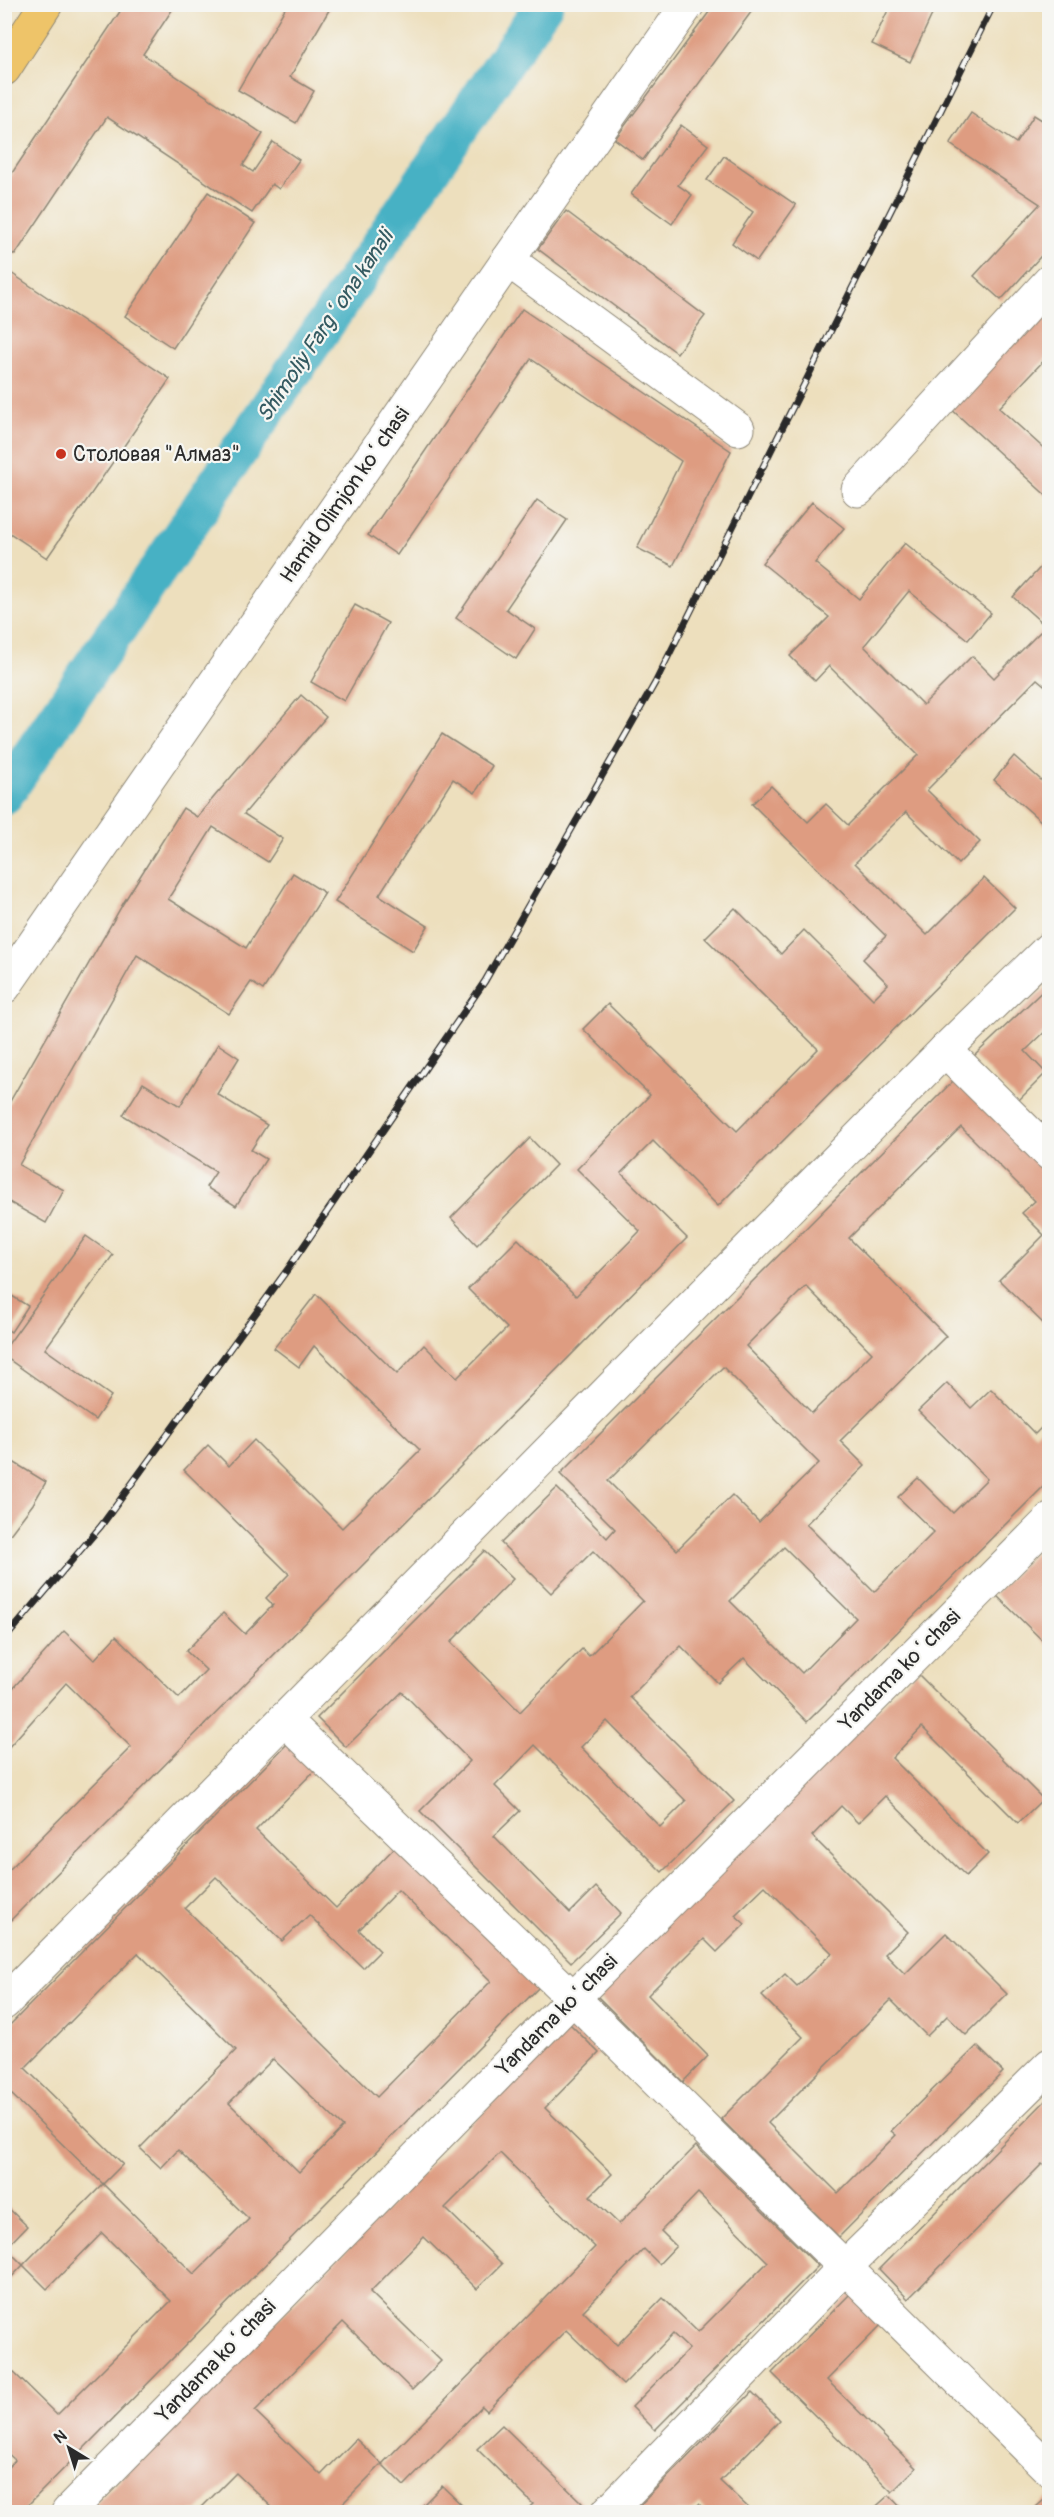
<svg xmlns="http://www.w3.org/2000/svg" width="1054" height="2517" font-family="Pangolin,sans-serif">
	<rect width="100%" height="100%" fill="#f6f6f2"/>
	<filter id="ink" filterUnits="userSpaceOnUse"><feTurbulence type="fractalNoise" baseFrequency=".0167" numOctaves="2"/><feDisplacementMap in="SourceGraphic" scale="12" xChannelSelector="R" yChannelSelector="G"/><feConvolveMatrix kernelMatrix="1 2 1 2 8 2 1 2 1" color-interpolation-filters="sRGB"/></filter>
	<filter id="wash" filterUnits="userSpaceOnUse"><feTurbulence type="fractalNoise" baseFrequency=".008" numOctaves="4" result="noise"/><feDisplacementMap in="SourceGraphic" scale="24" xChannelSelector="R" yChannelSelector="G"/><feGaussianBlur stdDeviation="1.35" result="paint"/><feColorMatrix in="noise" values="0 0 0 0 0 0 0 0 0 0 0 0 0 0 0 0 0 1.4 0 .05"/><feComposite in="paint" operator="in"/></filter>
	<g filter="url(#wash)">
		<rect width="100%" height="100%" fill="#eddfbd"/>
		<g fill="none" stroke-linecap="round" stroke-linejoin="round">
			<path stroke="#46b1c4" stroke-width="39" d="M4,795l540,-791"/>
		</g>
		<g id="blocks">
			<g fill="#de9c81" fill-rule="evenodd">
				<path d="M125,4h51l-33,50 120,80 -20,31 10,7 20,-30 26,18 -20,29 -7,-5 -20,29 -145,-96 -92,138 -11,-7v-63z"/>
				<path d="M715,4h42l-114,156 -28,-21z"/>
				<path d="M891,4h46l-27,58 -38,-18z"/>
				<path d="M287,5h45l-42,72 24,14 -18,32 -58,-33z"/>
				<path d="M971,113l45,30 18,-28 16,10v121l-49,54 -27,-24 66,-72 -90,-60z"/>
				<path d="M681,125l27,20 -30,40 14,10 -20,29 -41,-30z"/>
				<path d="M724,156l72,49 -39,56 -25,-18 21,-31 -46,-32z"/>
				<path d="M208,192l47,31 -82,125 -48,-32z"/>
				<path d="M566,211l139,105 -28,37 -139,-104z"/>
				<path d="M5,269l165,110 -123,179 -43,-29z"/>
				<path d="M1050,298v56l-51,54 51,46v45l-101,-92z"/>
				<path d="M522,309l209,142 -58,115 -36,-18 44,-87 -150,-102 -134,196 -29,-20z"/>
				<path d="M537,500l30,20 -61,89 29,20 -19,30 -60,-41z"/>
				<path d="M812,502l32,26 -29,35 44,36 46,-56 86,70 -23,27 -59,-49 -45,55 59,59 49,-49 22,22 46,-46 10,8v50l-13,-11 -110,111 53,52 -22,22 -52,-52 -51,51 72,72 57,-57 31,30 -297,298 -65,-65 -32,32 66,65 -683,689v-52l127,-128 -65,-64 -60,67 -2,-52 60,-67 30,29 22,-24 63,62 27,-28 -20,-19 37,-38 22,21 28,-29 -7,-7 23,-24 -105,-104 24,-25 21,21 25,-26 88,88 78,-78 -106,-104 -15,21 -25,-19 42,-54 81,80 27,-29 33,33 50,-50 -39,-39 50,-50 58,57 64,-65 -63,-62 73,-74 -67,-66 25,-25 129,127 81,-82 -113,-111 30,-30 46,46 23,-24 69,69 15,-15 -25,-25 23,-23 -134,-132 19,-18 37,36 18,-18 22,21 70,-70 -89,-89 -14,15 -25,-25 39,-39 -67,-54z"/>
				<path d="M1050,557v73l-37,-33z"/>
				<path d="M355,605l33,18 -44,78 -33,-19z"/>
				<path d="M301,695l25,22 -82,97 39,25 -15,23 -55,-35 -45,72 78,49 47,-75 32,20 -62,97 -12,-8 -22,32 -92,-59 -118,210 45,25 -18,33 -37,-21 -5,5v-95l120,-210 59,-94 14,9z"/>
				<path d="M442,734l50,32 -17,27 -22,-14 -74,116 49,31 -15,25 -78,-49z"/>
				<path d="M1014,756l36,32v41l-56,-49z"/>
				<path d="M1050,984v43l-25,24 21,22 -28,28 -44,-45z"/>
				<path d="M218,1044l21,14 -22,36 50,31 -16,25 15,9 -30,47 -30,-19 10,-15 -93,-57 20,-32 37,23z"/>
				<path d="M956,1078l94,94v158l-51,-50 45,-45 -22,-22 13,-12 -74,-74 -112,111 97,98 -106,105 25,25 -59,58 68,68 60,-60 -36,-35 20,-19 35,35 34,-34 -69,-68 29,-28 24,25 20,-19 44,45 15,-15v61l-243,242 -63,-64 -26,25 -37,-37 -51,51 104,104 -72,71 -127,-127 -40,41 25,25 -26,25 76,77 26,-26 25,26 -50,49 -151,-151 50,-50 -68,-69 -56,55 -29,-29 167,-167 29,28 -62,63 69,70 62,-63 7,7 54,-55 -50,-50 -42,42 -50,-50 56,-55 50,50 8,-9 -55,-55zM806,1286l66,67 -60,60 -66,-67zM723,1367l96,96 -60,59 -27,-27 -55,55 -69,-69zM784,1547l72,71 -54,55 -72,-72zM607,1721l79,80 -26,26 -79,-80z"/>
				<path d="M530,1138l26,27 -79,80 -26,-27z"/>
				<path d="M86,1236l27,19 -68,94 66,47 -16,24 -91,-64v-6z"/>
				<path d="M4,1291l24,15 -17,26 -7,-4z"/>
				<path d="M5,1457l41,25 -13,22 -28,37z"/>
				<path d="M1050,1539v54l-3,3 3,3v49l-55,-54z"/>
				<path d="M916,1672l127,127 -25,24 -96,-96 -30,31 96,96 -22,22 -81,-80 -27,27 -17,-17 -29,30 96,96 -23,22 20,20 41,-41 61,61 -41,41 -19,-19 -20,20 -36,-36 -123,123 70,70 58,-58 -5,-4 86,-85 26,26 -164,165 -118,-118 82,-82 -41,-41 23,-22 12,12 35,-33 -67,-67 -30,29 10,9 -28,28 -13,-13 -56,56 60,61 -25,26 -88,-88z"/>
				<path d="M291,1740l27,27 -62,63 80,78 64,-66 143,141 -522,529h-17v-41l11,-11 -11,-10v-87l53,52 114,-114 -69,-68 -55,56 -24,-24 80,-81 -99,-97v-56zM216,1877l66,64 27,-26 54,53 17,-17 -21,-21 39,-40 93,91 -114,116 -192,-189zM138,1953l98,97 -96,98 21,20 17,-18 71,69 -55,55 -91,-90 20,-20 -98,-96zM273,2059l70,68 -44,45 -70,-69z"/>
				<path d="M570,2024l29,29 -54,55 67,66 -22,22 29,28 77,-78 122,120 -163,164 -23,-23 57,-58 -16,-15 -50,51 -57,-55 -79,81 -5,-5 -78,80 -22,-22 213,-217 -95,-94 -55,55 57,56 -25,25 -53,-52 -54,55 71,69 -29,29 -69,-68 -88,89 66,64 35,-36 26,25 -48,48h-57l-41,-39 -39,39h-109zM698,2193l70,69 -70,70 -35,-34 -46,47 -34,-34 61,-62 15,15 17,-18 -15,-15z"/>
				<path d="M1050,2096v75l-8,-7 -134,135 -29,-30z"/>
				<path d="M4,2204l23,22 -21,22 17,17 -19,20z"/>
				<path d="M852,2292l31,31 -56,57 89,88 -24,24 -120,-119z"/>
				<path d="M752,2392l28,28 -60,61 33,31h-46l-8,-8 -9,8h-57z"/>
				<path d="M502,2425l80,78 -9,9h-49l9,-8 -56,-55z"/>
				<path d="M442,2486l27,26h-44l-5,-4z"/>
				<path d="M889,2495l16,17h-35z"/>
				<path d="M1050,2495v17h-20z"/>
			</g>
		</g>
	</g>
	<g filter="url(#ink)">
		<use href="#blocks" fill-opacity="0" stroke="#8c8574" stroke-width="1.5"/>
		<g fill="none" stroke-linecap="round" stroke-linejoin="round">
			<g stroke="#8c8574" stroke-width="35">
				<g id="minor">
					<path d="M508,260l230,169"/>
					<path d="M858,490l192,-209"/>
					<path d="M4,987l504,-727 180,-256"/>
					<path d="M945,1050l105,104"/>
					<path d="M284,1719l289,279 477,472"/>
					<path d="M68,2512l505,-514 477,-478"/>
					<path d="M608,2512l237,-245 205,-202"/>
				</g>
			</g>
			<g stroke="#8c8574" stroke-width="35">
				<path id="tertiary" d="M4,2003l941,-953 105,-102"/>
			</g>
			<g stroke="#8c8574" stroke-width="35">
				<path id="primary" d="M4,69l42,-65"/>
			</g>
			<use href="#minor" stroke="#fff" stroke-width="33"/>
			<use href="#tertiary" stroke="#fff" stroke-width="33"/>
			<use href="#primary" stroke="#eec469" stroke-width="33"/>
			<g stroke="#2b2b2b" stroke-width="7">
				<path id="rail" d="M4,1640l97,-114 189,-260 195,-285 170,-298 339,-679"/>
			</g>
			<use href="#rail" stroke="#f6f6f2" stroke-width="4.5" stroke-dasharray="14" stroke-linecap="butt"/>
		</g>
	</g>
	<circle fill="#c8321e" stroke="#f6f6f2" stroke-width="2" cx="61" cy="454" r="6"/>
	<g text-anchor="middle" dominant-baseline="central" stroke-width="4.5" stroke-linejoin="round" paint-order="stroke">
		<g font-size="21" fill="#2b2b2b" stroke="#f6f6f2" text-anchor="start">
			<text x="73" y="454">Столовая "Алмаз"</text>
		</g>
		<g font-size="21" fill="#2b2b2b" stroke="#f6f6f2">
			<text transform="translate(345 495) rotate(-55)">Hamid Olimjon koʻchasi</text>
			<text transform="translate(900 1670) rotate(-45)">Yandama koʻchasi</text>
			<text transform="translate(557 2015) rotate(-45)">Yandama koʻchasi</text>
			<text transform="translate(216 2361) rotate(-46)">Yandama koʻchasi</text>
		</g>
		<g font-size="22" font-style="italic" fill="#345a61" stroke="#f6f6f2">
			<text transform="translate(325 326) rotate(-56)">Shimoliy Fargʻona kanali</text>
		</g>
	</g>
	<rect width="1054" height="2517" fill="none" stroke="#f6f6f2" stroke-width="24"/>
	<g transform="translate(69 2448) rotate(322)" stroke="#f6f6f2" stroke-width="4.5" paint-order="stroke">
	<path d="M0-4.5L10 22L0 15L-10 22Z" fill="#2b2b2b"/>
	<text y="-9" font-size="16" font-weight="bold" text-anchor="middle" fill="#2b2b2b">N</text>
	</g>
</svg>
